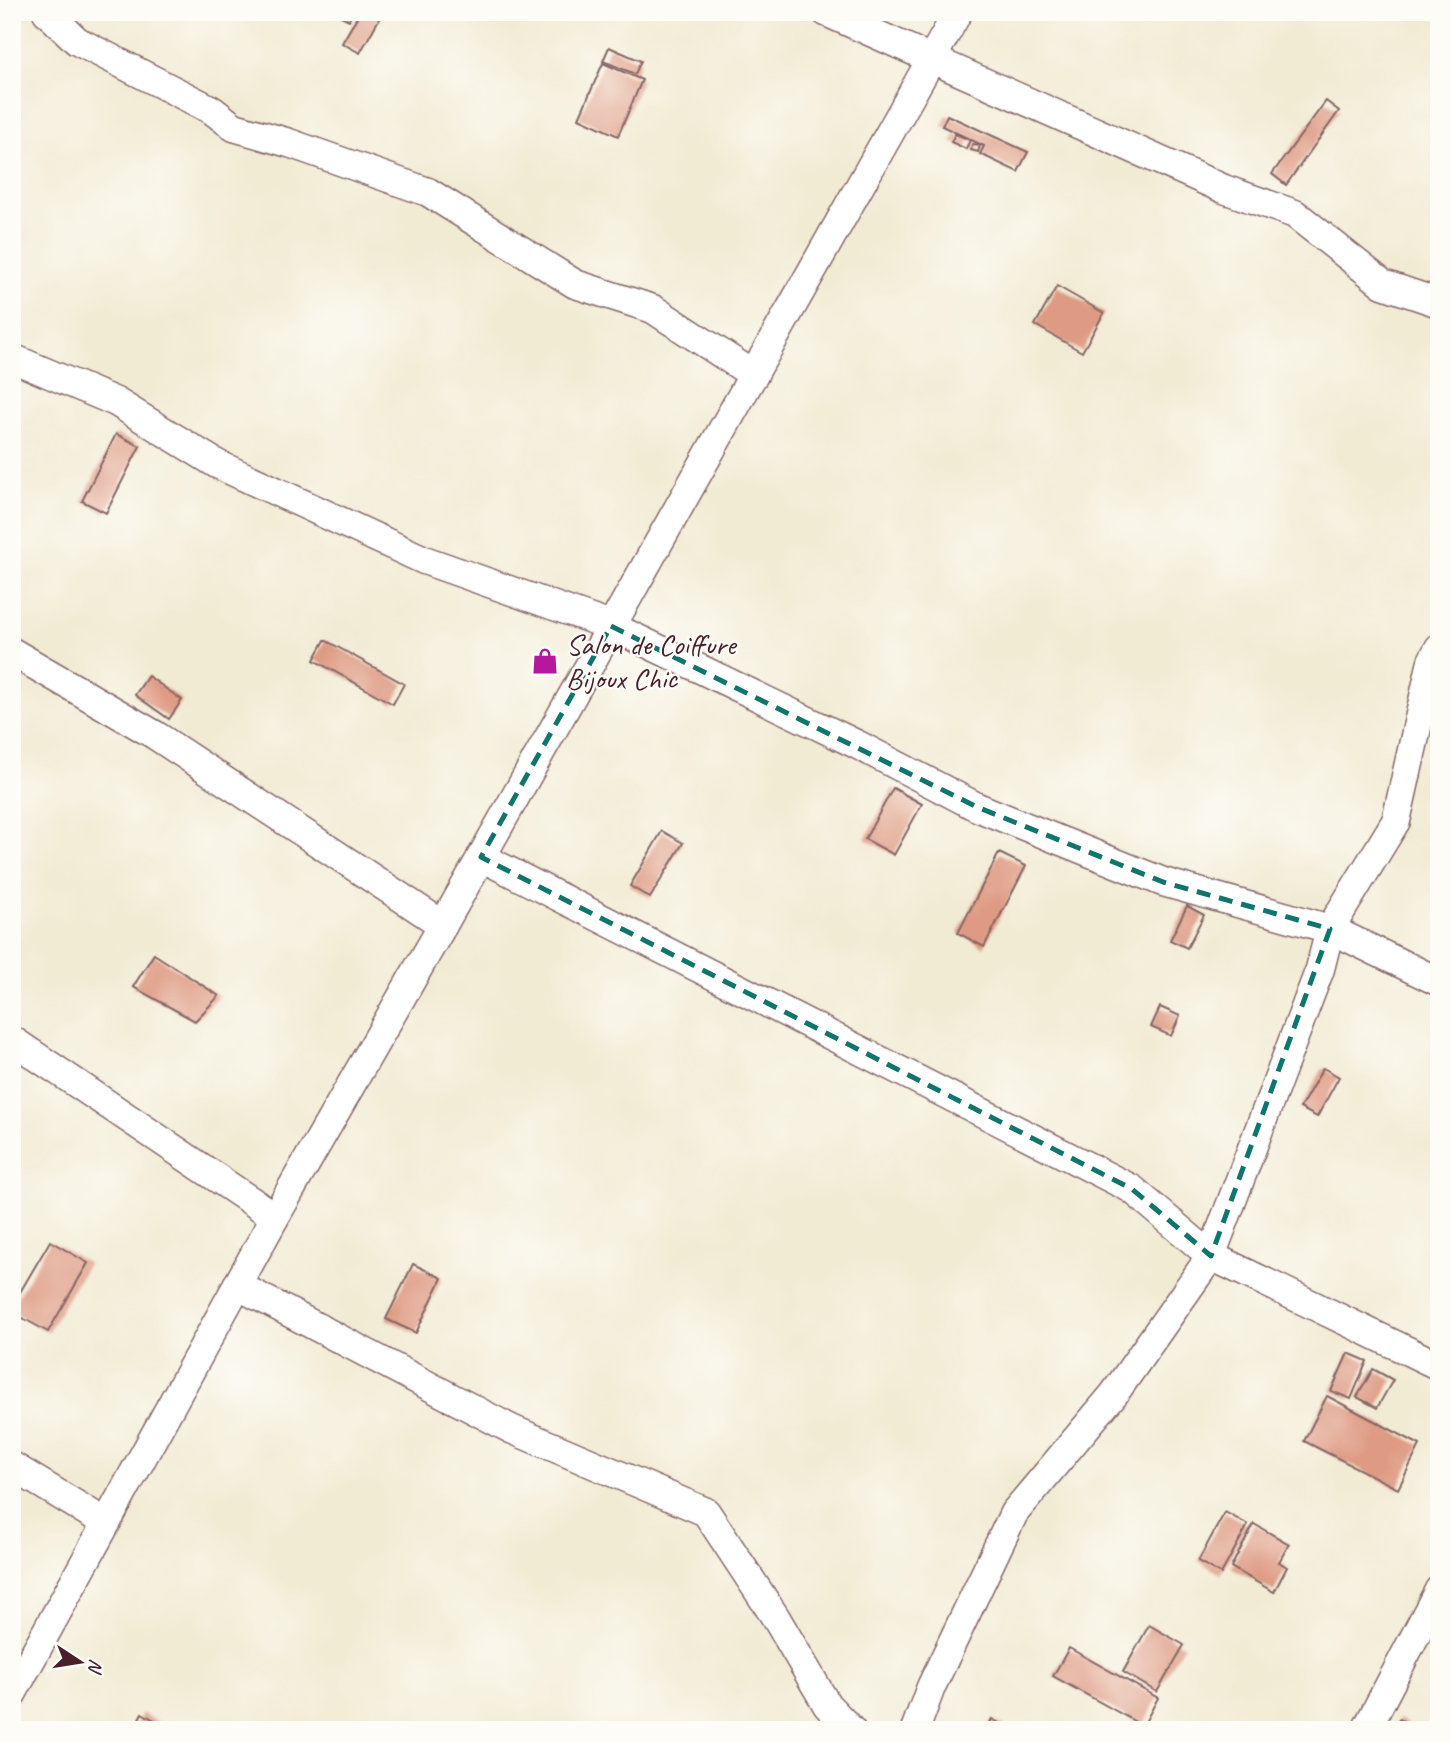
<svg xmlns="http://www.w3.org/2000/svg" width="1451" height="1742" font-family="Caveat,sans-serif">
	<rect width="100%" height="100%" fill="#fdfcf7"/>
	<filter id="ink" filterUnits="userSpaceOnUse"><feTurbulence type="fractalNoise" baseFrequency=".0143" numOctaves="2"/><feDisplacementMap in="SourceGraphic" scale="14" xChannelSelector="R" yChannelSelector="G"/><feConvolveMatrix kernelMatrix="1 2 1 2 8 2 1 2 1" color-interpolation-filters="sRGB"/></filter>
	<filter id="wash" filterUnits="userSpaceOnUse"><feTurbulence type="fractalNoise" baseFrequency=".00686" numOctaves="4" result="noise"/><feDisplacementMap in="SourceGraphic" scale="28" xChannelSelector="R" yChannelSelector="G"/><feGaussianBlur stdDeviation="1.57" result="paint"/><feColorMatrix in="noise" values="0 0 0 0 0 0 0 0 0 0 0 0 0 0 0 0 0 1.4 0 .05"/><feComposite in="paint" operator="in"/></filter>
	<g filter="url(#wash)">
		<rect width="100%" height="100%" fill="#f2ebd4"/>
		<g id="blocks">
			<g fill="#de9a82">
				<path d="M333,12h20l-4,8z"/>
				<path d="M360,12h23l-23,41 -18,-10z"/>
				<path d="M609,47l32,14 -6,13 -32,-13z"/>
				<path d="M603,63l39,17 -24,56 -39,-18z"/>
				<path d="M1326,101l13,10 -53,74 -14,-11z"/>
				<path d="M947,115l81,37 -10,20 -38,-18 4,-8 -42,-20z"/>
				<path d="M955,134l15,6 -4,9 -15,-7z"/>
				<path d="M972,144l8,1 -2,7 -7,-2z"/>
				<path d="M1057,286l47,27 -22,39 -47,-27z"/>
				<path d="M116,434l24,12 -34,67 -24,-12z"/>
				<path d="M325,640l79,44 -11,20 -79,-44z"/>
				<path d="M148,676l34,24 -13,19 -34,-24z"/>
				<path d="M893,788l29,16 -28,51 -29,-16z"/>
				<path d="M662,831l21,12 -33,55 -20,-12z"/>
				<path d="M999,853l27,13 -42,81 -26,-14z"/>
				<path d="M1187,906l17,9 -17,33 -17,-8z"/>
				<path d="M154,954l65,42 -24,25 -62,-34z"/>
				<path d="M1160,1007l20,9 -9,20 -20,-9z"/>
				<path d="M1323,1068l16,9 -22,40 -17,-9z"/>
				<path d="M50,1241l38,22 -40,69 -36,-20v-6z"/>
				<path d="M413,1264l29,14 -26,55 -30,-14z"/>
				<path d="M1348,1353l19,8 -16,38 -20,-8z"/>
				<path d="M1373,1369l20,11 -16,28 -20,-11z"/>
				<path d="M1327,1396l93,49 -22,44 -94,-48z"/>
				<path d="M1225,1512l23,13 -27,49 -23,-13z"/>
				<path d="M1254,1524l35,20 -10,18 8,5 -13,25 -43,-25z"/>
				<path d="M1149,1625l35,20 -27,47 -34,-20z"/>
				<path d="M1069,1648l89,50 -15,28 -90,-50z"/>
				<path d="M142,1713l30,17h-39z"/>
				<path d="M992,1719l19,11h-25z"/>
				<path d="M1399,1719l21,11h-27z"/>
			</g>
		</g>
	</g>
	<g filter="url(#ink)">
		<use href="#blocks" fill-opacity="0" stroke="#856666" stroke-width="2"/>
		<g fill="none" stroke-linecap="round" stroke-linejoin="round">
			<g stroke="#856666" stroke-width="31">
				<g id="street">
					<path d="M47,12l30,29 135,69 22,17 55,16 139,49 147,92 78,25 101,66"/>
					<path d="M826,12l398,177 71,25 88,70 56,19"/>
					<path d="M12,358l104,44 101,62 207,96 187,66 247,119 119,62 186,75 167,47 109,53"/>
					<path d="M12,652l143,83 288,190"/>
					<path d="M481,857l651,332 79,67 228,110"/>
					<path d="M12,1040l263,177"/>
					<path d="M237,1285l274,144 195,83 70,106 51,87 24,25"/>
					<path d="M12,1466l94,57"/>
					<path d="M12,1694l263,-477 168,-292 515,-913"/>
					<path d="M915,1730l16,-43 83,-174 100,-119 97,-138 109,-287 10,-40 66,-108 36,-160 7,-13"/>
					<path d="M1366,1730l73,-140"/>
				</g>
			</g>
			<use href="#street" stroke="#fff" stroke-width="28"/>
		</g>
	</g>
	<path fill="none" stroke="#0f766e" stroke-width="5" stroke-dasharray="14 9" stroke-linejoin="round" d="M611,626l366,181 186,75 167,47 -119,327 -79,-67 -651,-332z"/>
	<defs>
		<g id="shop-bare" transform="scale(2.1)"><path d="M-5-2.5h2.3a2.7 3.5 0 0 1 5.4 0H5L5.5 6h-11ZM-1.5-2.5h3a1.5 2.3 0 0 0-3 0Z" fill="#b5179e" stroke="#fdfcf7" stroke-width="2.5" paint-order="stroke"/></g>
	</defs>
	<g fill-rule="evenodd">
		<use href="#shop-bare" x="545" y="661"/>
	</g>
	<g text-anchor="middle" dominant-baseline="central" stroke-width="5" stroke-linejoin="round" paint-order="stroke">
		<g font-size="30" fill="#4a1f2b" stroke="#fdfcf7" text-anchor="start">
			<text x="566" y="644">Salon de Coiffure<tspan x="566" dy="34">Bijoux Chic</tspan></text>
		</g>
	</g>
	<rect width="1451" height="1742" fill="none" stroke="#fdfcf7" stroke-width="42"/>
	<g transform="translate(80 1662) rotate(102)" stroke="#fdfcf7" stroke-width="5" paint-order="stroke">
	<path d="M0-5L12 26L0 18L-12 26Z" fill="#4a1f2b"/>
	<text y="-10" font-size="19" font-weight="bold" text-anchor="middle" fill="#4a1f2b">N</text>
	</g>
</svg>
